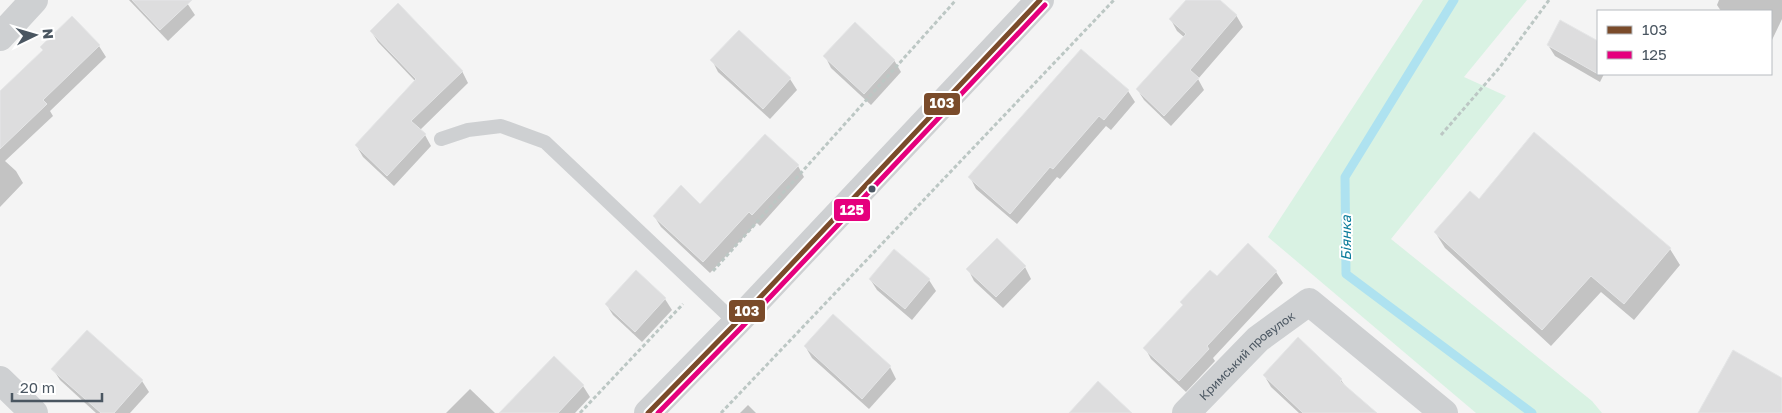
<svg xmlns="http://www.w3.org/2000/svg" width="1782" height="413" font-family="'Golos Text',sans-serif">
	<rect width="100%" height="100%" fill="#f4f4f4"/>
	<path fill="#d9f2e3" d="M1423,0h104l-63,77 42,19 -115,143 201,162 10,12h-126l-208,-176z"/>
	<g fill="#0003">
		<path d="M129,0h56l10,15 -27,26z"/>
		<path d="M1187,0h31l18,15 7,12 -45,52 6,11 -33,36 -27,-26 -7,-11 47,-52 -7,-6 -6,-11z"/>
		<path d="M1719,0h63v19l-10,21 -1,-29h-50l-4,-6z"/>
		<path d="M1561,22l37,21v31h6l-4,8 -45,-26 -7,-11z"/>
		<path d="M371,31l91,40 6,12 -48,47 5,5 6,11 -37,40 -31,-29 -7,-12 59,-64 -37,-39z"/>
		<path d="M99,46l7,11 -56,54 3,5 -48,45 11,10 7,12 -23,24v-115l43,-41 -2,-4z"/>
		<path d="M1081,51l47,40 7,11 -24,28 -5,-4 -46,53 -3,-2 -40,47 -41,-35 -6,-12z"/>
		<path d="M825,56l69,4 7,12 -30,33 -40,-37z"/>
		<path d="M712,60l78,19 7,11 -27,29 -52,-47z"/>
		<path d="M1534,134l136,115 10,16 -46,55 -33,-28 -50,54 -106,-98 -10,-16 44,-31z"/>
		<path d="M798,166l6,11 -44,49 -3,-3 -47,50 -49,-46 -7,-11 46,-11z"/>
		<path d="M894,251l35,29 7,11 -24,29 -35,-30 -7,-11z"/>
		<path d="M1025,267l6,12 -28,29 -29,-27 -6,-12z"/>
		<path d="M636,272l29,27 7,11 -30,32 -29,-27 -7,-11z"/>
		<path d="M1276,272l7,11 -70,75 2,3 -29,31 -35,-33 -6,-11 72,-70z"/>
		<path d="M805,346l85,21 6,12 -27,30 -57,-51z"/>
		<path d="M554,357l29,29 7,11 -15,16h-74z"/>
		<path d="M53,369l89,12 7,11 -19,21h-34l-36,-33z"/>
		<path d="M1264,375l77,5 5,7 29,26h-76l-28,-26z"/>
		<path d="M470,389l25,24h-49z"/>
		<path d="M748,405l8,8h-16z"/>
	</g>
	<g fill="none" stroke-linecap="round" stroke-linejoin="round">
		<path stroke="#aee2f0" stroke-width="9" d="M1454,0l-109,177 1,97 186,139"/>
	</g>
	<g fill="#ddddde" stroke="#e5e6e7">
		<path d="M132,0h60l-32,30z"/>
		<path d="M1186,0h34l17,15 -47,55 9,8 -35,38 -28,-27 50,-55 -17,-15z"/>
		<path d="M398,3l65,68 -52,50 15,13 -39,42 -32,-31 61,-66 -46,-48z"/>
		<path d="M72,16l28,29 -57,55 4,4 -47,45v-58l43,-41 -3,-3z"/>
		<path d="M1560,20l38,21v33l-51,-29z"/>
		<path d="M855,22l40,38 -31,34 -41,-38z"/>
		<path d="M739,30l52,48 -28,31 -53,-49z"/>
		<path d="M1081,49l48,41 -25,30 -5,-4 -46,53 -3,-2 -40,47 -42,-37z"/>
		<path d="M1534,132l137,116 -47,56 -33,-28 -49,54 -108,-98 36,-41 9,8z"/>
		<path d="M765,134l34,31 -47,50 -3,-3 -46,50 -50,-46 28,-31 19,19z"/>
		<path d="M997,238l29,28 -30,31 -30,-28z"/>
		<path d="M1248,243l29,28 -70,75 2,3 -30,32 -36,-33 40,-43 -3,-3 30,-32 7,6z"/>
		<path d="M894,249l36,30 -25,30 -36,-30z"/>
		<path d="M636,270l30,28 -31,34 -30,-28z"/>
		<path d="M833,314l58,52 -29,33 -58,-53z"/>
		<path d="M87,330l56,50 -29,33h-13l-50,-44z"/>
		<path d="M1298,337l44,42 -2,2 37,32h-74l-40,-38z"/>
		<path d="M1733,350l49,28v35h-84z"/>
		<path d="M554,356l30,29 -26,28h-59z"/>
		<path d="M1098,381l34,32h-63z"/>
	</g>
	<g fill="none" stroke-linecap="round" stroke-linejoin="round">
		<g stroke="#bcc7c4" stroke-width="3" stroke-dasharray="4 2.5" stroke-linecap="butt">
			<path d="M1441,135l59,-68 49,-67"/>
			<path d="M713,271l243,-271"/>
			<path d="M580,413l103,-109"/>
			<path d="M721,413l393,-413"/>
		</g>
		<path stroke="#ced0d2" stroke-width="14" d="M441,139l27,-9 33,-4 44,16 191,181"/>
		<g stroke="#ced0d2" stroke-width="28">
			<path d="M0,37l34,-37"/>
			<path d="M0,380l34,33"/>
			<path id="s1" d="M1186,413l72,-74 51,-37 135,111"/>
		</g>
		<path stroke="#ced0d2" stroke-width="28" d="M648,413l88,-90 304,-323"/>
		<g stroke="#fff" stroke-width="9">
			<path id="bus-1" d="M648,413l88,-90 304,-323"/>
		</g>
		<g stroke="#fff" stroke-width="9">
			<path id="bus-2" d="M658,413l83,-85 304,-323"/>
		</g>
		<use href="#bus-1" stroke="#7a4b2a" stroke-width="5"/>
		<use href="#bus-2" stroke="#e5007d" stroke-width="5"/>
	</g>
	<circle fill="#4a5661" stroke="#fff" stroke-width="2" cx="872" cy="189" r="4.5"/>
	<g text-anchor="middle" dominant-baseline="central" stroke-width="4" stroke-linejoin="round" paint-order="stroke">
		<g font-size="12" fill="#4a5661" stroke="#fff">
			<text stroke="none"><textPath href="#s1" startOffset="84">Кримський провулок</textPath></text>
		</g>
		<g font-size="14" font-style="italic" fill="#0c7c9b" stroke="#fff">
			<text transform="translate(1345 238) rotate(-90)">Біянка</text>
		</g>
	</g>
	<g stroke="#fff" stroke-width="2">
		<rect x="923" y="92" width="38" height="24" rx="5" fill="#7a4b2a"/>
		<rect x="833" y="198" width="38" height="24" rx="5" fill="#e5007d"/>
		<rect x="728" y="299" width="38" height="24" rx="5" fill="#7a4b2a"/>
	</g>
	<g font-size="14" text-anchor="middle" font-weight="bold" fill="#fff">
		<text x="942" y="108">103</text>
		<text x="852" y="215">125</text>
		<text x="747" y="316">103</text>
	</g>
	<rect x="1597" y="10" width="175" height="65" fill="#ffffff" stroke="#b7bbc0"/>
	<rect x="1607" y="26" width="25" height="8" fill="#7a4b2a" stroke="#b7bbc0"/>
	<text x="1642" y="35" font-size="15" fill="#4a5661">103</text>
	<rect x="1607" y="51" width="25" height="8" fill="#e5007d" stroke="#b7bbc0"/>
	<text x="1642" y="60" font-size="15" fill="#4a5661">125</text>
	<g transform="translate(35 35) rotate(85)" stroke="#ffffff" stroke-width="4" paint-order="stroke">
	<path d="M0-4L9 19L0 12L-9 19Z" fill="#4a5661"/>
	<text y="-8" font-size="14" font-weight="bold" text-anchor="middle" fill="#4a5661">N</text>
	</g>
	<path d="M12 393v8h90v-8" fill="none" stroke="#4a5661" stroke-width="2.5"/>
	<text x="20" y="393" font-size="15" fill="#4a5661" stroke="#ffffff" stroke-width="4" paint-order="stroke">20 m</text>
</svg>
